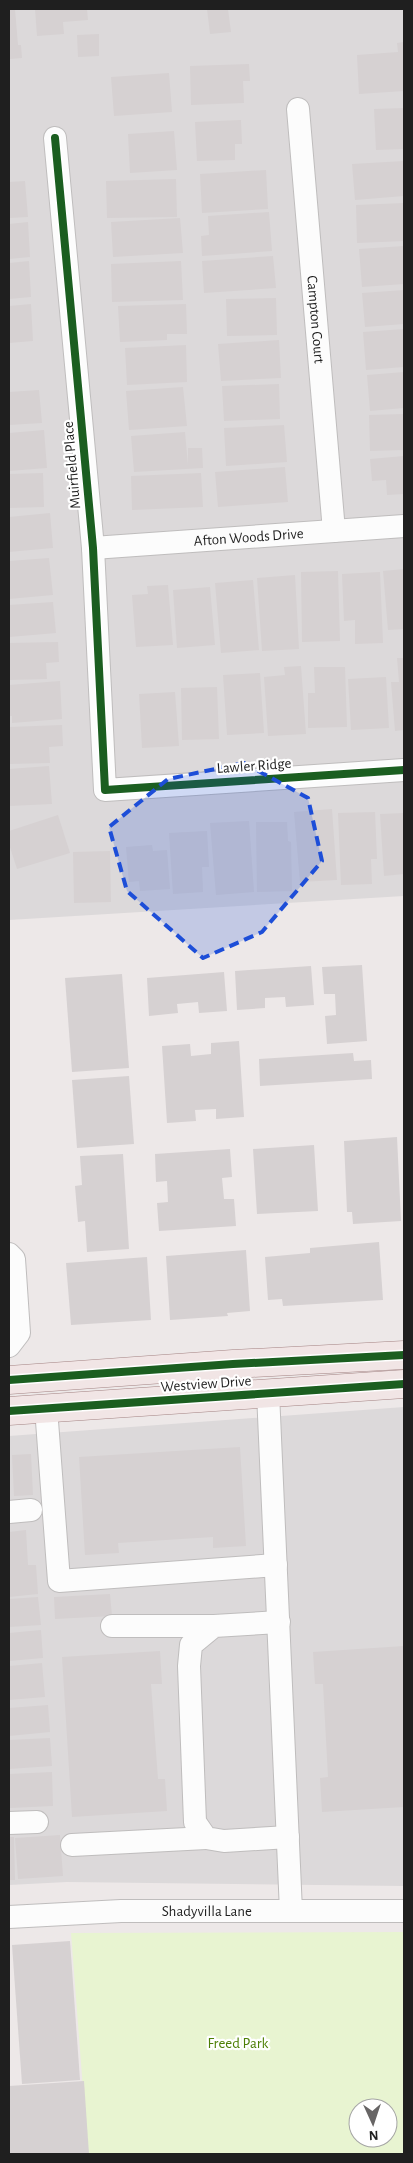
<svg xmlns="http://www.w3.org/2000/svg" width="413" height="2163" font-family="'Alegreya Sans',sans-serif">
	<rect width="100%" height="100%" fill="#ede8e8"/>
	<g fill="#dcd9da">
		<path d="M9,9h395v887l-395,24z"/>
		<path d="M404,1407v479l-337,-4 -58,3v-449z"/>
	</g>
	<path fill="#e8f4d1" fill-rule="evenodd" d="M404,1932v222h-316l-17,-221zM358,2108h30v30h-30z"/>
	<g fill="#d6d1d2">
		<path d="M9,9h6l3,36h3l1,13 -12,1z"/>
		<path d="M35,9h52l1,11 -25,2 1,12 -27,2z"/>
		<path d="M207,9h21l3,23 -21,2z"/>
		<path d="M99,34v22l-21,1 -1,-22z"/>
		<path d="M404,42v49l-45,3 -2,-39 41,-3 -1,-9z"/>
		<path d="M249,64l1,17h-7l1,22 -53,2 -1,-39z"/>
		<path d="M169,73l3,39 -58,4 -3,-39z"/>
		<path d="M404,108v41l-28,1 -2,-41z"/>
		<path d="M241,120l1,24h-7v16l-38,1 -2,-39z"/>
		<path d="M174,131l3,39 -47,3 -2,-39z"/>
		<path d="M404,161v35l-49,4 -3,-36z"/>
		<path d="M266,170l2,39 -66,4 -2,-39z"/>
		<path d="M176,179l1,38 -70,1 -1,-37z"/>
		<path d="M25,181l3,36 -19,1v-36z"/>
		<path d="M404,203v38l-47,2 -1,-38z"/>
		<path d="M269,212l3,39 -70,5 -1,-20 8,-1 -1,-19z"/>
		<path d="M180,218l3,35 -70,4 -2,-35z"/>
		<path d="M28,222l2,35 -21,2v-35z"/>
		<path d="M404,246v38l-42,3 -3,-38z"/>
		<path d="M273,256l3,32 -72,5 -2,-32z"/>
		<path d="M29,261l2,36 -22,2v-36z"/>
		<path d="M181,261l2,39 -71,2 -1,-38z"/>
		<path d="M404,290v34l-39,3 -3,-34z"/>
		<path d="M276,298l1,37 -50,1 -1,-37z"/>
		<path d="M31,304l2,37 -24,2v-37z"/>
		<path d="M186,304l1,30h-20v6l-47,2 -2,-36z"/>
		<path d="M404,329v38l-38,3 -3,-38z"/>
		<path d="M279,340l2,38 -60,3 -3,-37z"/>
		<path d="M186,345l1,37 -60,3 -2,-37z"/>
		<path d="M404,372v36l-34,3 -3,-36z"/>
		<path d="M279,384l1,35 -56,2 -2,-35z"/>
		<path d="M183,387l4,39 -58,4 -3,-39z"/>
		<path d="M39,390l3,33 -33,2v-33z"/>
		<path d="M404,414v36l-34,1 -1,-36z"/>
		<path d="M284,425l3,37 -61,4 -2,-38z"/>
		<path d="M44,430l3,38 -38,3v-38z"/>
		<path d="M185,432l3,33v-17h14l1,20 -69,4 -3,-36z"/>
		<path d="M404,456v38l-17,1 -1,-15 -14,1 -2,-22z"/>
		<path d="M285,467l3,35 -70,5 -3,-35z"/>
		<path d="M43,473l1,34 -35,1v-34z"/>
		<path d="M201,473l2,34 -71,3 -1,-34z"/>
		<path d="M50,513l3,35 -44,4v-35z"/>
		<path d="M49,558l4,37 -44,4v-38z"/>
		<path d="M404,569v60l-16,1 -5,-59z"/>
		<path d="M338,571l2,70 -38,1 -1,-70z"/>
		<path d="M380,572l3,71 -28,1v-24l-11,1 -2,-47z"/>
		<path d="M295,575l4,74 -37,2 -5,-73z"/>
		<path d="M253,580l6,70 -38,3 -6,-70z"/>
		<path d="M168,585l5,60 -37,2 -4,-52 16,-1 -1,-8z"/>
		<path d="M210,587l5,58 -38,3 -4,-58z"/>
		<path d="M53,602l3,31 -47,4v-32z"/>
		<path d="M58,642l1,20 -13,1 1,16 -38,1v-37z"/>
		<path d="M397,658h7v72l-9,1 -4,-49h8z"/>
		<path d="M301,666l5,68 -38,2 -4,-59 21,-2 -1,-8z"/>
		<path d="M314,667h31l2,60 -39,1v-35h7z"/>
		<path d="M260,673l4,60 -37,2 -4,-60z"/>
		<path d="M386,677l3,51 -38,2 -3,-51z"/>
		<path d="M60,681l2,38 -50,4v-7h-3v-31z"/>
		<path d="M217,687l2,52 -37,1 -1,-52z"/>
		<path d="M175,692l4,54 -37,2 -3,-54z"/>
		<path d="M62,725l1,21 -14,1 1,16 -41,1v-37z"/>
		<path d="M49,766l3,38 -43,2v-37z"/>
		<path d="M332,809l5,71 -37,2 -6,-70z"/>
		<path d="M375,812l2,47h-6l1,25 -31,1 -3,-72z"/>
		<path d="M404,813v61l-20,2 -4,-62z"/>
		<path d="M58,815l12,38 -53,16 -8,-25v-13z"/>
		<path d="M249,821l5,71 -38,3 -6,-72z"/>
		<path d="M256,822h31l1,19 3,1 1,49 -35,1z"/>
		<path d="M207,831l2,36h-7l1,25 -30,2 -4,-61z"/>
		<path d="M152,845l1,6 14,-1 3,39 -30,2 -1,-10 -10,1 -3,-35z"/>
		<path d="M110,851l1,51 -37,1 -1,-51z"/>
		<path d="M362,965l5,76 -40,3 -2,-28 11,-1 -1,-21h-11l-2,-27z"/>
		<path d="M311,966l3,39 -28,2 -1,-10 -20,1v10l-28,2 -2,-39z"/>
		<path d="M224,972l3,39 -28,2 -1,-11 -21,2 1,9 -29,3 -2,-38z"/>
		<path d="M122,974l7,94 -57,4 -7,-94z"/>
		<path d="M239,1041l5,76 -28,2v-10l-21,1 1,11 -29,2 -5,-77 28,-2 1,12 20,-2v-11z"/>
		<path d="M353,1053l1,8 17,-1 1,19 -112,7 -1,-27z"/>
		<path d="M129,1076l5,68 -57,4 -5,-68z"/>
		<path d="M397,1137l4,84 -48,3 -1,-12h-5l-3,-71z"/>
		<path d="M314,1145l4,66 -61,3 -4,-65z"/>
		<path d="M230,1149l2,28 -10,1 2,21h10l2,27 -77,5 -2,-28 11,-1 -1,-21 -11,1 -1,-28z"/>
		<path d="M123,1154l6,95 -42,3 -2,-31 -7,1 -3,-36 7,-1 -2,-29z"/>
		<path d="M379,1242l4,58 -100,6 -1,-7 -14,1 -3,-43 45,-4v-5z"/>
		<path d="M246,1250l4,61 -23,2 1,3 -58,4 -4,-64z"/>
		<path d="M147,1257l4,63 -80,5 -5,-62z"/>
		<path d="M240,1447l6,99 -33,2v-11l-95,6 1,10 -34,2 -6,-98z"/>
		<path d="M31,1454l2,41 -19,1 -2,-41z"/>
		<path d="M26,1530l2,35h8l2,29 -29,3v-65z"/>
		<path d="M110,1594l2,22 -57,3 -1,-22z"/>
		<path d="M38,1597l3,28 -32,2v-28z"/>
		<path d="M41,1630l2,28 -34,3v-28z"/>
		<path d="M404,1646v161l-82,5 -2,-34 8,-1 -5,-93h-8l-2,-32z"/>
		<path d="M160,1651l2,33h-11l7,95h7l2,32 -95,6 -10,-160z"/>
		<path d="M42,1663l3,34 -36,3v-34z"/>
		<path d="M48,1705l2,27 -41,4v-28z"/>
		<path d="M50,1738l2,28 -43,3v-29z"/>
		<path d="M52,1772l1,34 -43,2 -1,-34z"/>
		<path d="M60,1835l3,41 -45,3 -3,-41z"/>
		<path d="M9,1837h5l1,43h-6z"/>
		<path d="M70,1941l10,139 -58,4 -10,-139z"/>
		<path d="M84,2081l5,73h-80v-68z"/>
	</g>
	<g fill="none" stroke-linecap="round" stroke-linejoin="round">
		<g stroke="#bfbdbd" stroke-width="24">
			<g id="minor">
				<path id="s1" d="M298,109l36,422"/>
				<path d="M55,138l38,410 12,242 299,-20"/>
				<path id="s2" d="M93,548l311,-22"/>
				<path d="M9,1254l5,5 5,74 -10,13"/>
				<path d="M268,1393l23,518"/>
				<path d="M46,1408l13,173 217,-16"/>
				<path d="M9,1512l22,-2"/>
				<path d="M279,1622l-65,4 -23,19 -2,21 6,156 11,16 18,3 64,-4"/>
				<path d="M112,1626h102"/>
				<path d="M9,1823l28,-1"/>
				<path d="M72,1845l134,-7"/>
				<path id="s3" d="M9,1917l112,-6h283"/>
			</g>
		</g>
		<g stroke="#a48484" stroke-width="29">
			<g id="major">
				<path d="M9,1380l224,-16 171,-9"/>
				<path d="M9,1411l395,-27"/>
			</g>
		</g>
		<use href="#minor" stroke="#fcfcfc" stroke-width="22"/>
		<use href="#major" stroke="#f1e5e5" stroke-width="28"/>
		<g stroke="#fff" stroke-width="11">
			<g id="cycleway">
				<path d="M55,138l38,410 12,242 299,-20"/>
				<path d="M9,1380l224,-16 171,-9"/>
				<path d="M9,1411l395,-27"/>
			</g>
		</g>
		<use href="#cycleway" stroke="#1b5e20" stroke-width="8"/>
	</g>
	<path fill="#1d4ed8" fill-opacity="0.2" stroke="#1d4ed8" stroke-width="4" stroke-dasharray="10 6" stroke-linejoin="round" d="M244,763l64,35 14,63 -60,71 -59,26 -76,-67 -18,-64 59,-48z"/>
	<g text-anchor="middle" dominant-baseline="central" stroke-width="4.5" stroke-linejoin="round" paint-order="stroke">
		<g font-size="15" fill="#1f1f1f" stroke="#fff">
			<text stroke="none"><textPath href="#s1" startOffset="211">Campton Court</textPath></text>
			<text transform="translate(72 465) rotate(-95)">Muirfield Place</text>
			<text stroke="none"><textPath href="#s2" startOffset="156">Afton Woods Drive</textPath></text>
			<text transform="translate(254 766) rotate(-4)">Lawler Ridge</text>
			<text transform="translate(206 1384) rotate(-4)">Westview Drive</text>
			<text stroke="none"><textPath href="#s3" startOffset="198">Shadyvilla Lane</textPath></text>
		</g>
		<g font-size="15" fill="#4d7f06" stroke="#fff">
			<text x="238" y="2043">Freed Park</text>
		</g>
	</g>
	<rect width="413" height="2163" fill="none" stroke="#1f1f1f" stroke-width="20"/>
	<g transform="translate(373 2123) rotate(177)"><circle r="24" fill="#ffffff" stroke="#a5a5a5"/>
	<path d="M0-4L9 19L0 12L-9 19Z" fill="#676565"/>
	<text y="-8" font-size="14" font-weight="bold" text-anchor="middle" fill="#1f1f1f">N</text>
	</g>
</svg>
